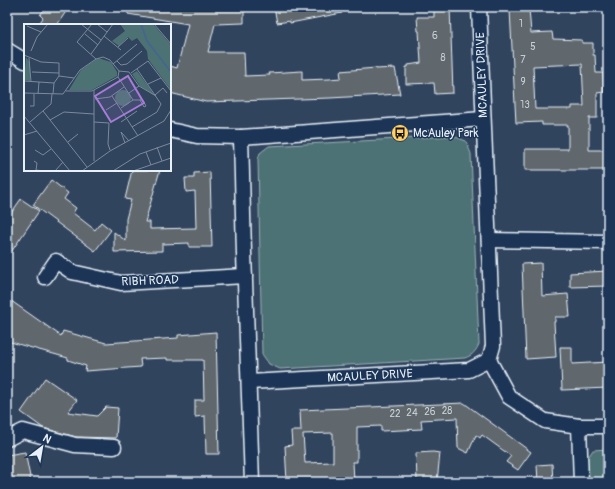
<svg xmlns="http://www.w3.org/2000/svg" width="615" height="489" font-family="Pangolin,sans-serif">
	<rect width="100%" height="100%" fill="#31445e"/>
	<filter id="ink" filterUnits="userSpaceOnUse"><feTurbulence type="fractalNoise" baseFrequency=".025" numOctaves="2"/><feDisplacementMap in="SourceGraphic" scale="8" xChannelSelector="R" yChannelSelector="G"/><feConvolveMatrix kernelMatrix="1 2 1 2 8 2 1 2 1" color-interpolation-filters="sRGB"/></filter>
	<g filter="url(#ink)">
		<g fill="#4d7274" stroke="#9ab2b6">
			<path d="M453,136l13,5 5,13 8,190c-3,7 -6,11 -14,14l-185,11 -11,-5 -7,-10 -4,-195 2,-6 9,-7z"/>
			<path d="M608,449v33h-22l-1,-20 8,-12z"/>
		</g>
		<g fill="#61686d" stroke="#e8f1f8" fill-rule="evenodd">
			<path d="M46,7h23l-12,18h-19l5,-7 -3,-3z"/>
			<path d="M128,7h116v16l-29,1 -7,28h36l1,24 25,-1 -1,-2 33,-2v9l27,-1 12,-1 -1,-7 36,-3v1l19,-1 5,26 -70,4 -124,4 -36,-9v-27l7,2 11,-44 -60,-10z"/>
			<path d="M274,7h67l1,6 -52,10v-2l-13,2z"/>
			<path d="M434,7h16l3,86 -18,1 -1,-11 -28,1v-17h2v-2l13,-2 -2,-32h-1l-1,-14h17z"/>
			<path d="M529,9l2,24 21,-1 1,7 29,1v3h11v12h2l1,18h7l1,19 -7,1v25h-8v32h19v20h-83v-21h43v-24h-26v-3l-26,1 -6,-113zM582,64l2,42h-12v3h-37l-2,-43z"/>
			<path d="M132,170h28l-15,52h5v7l46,-1 -1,-37 -9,1 -1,-14h9v-5l16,-1 2,75h-23v-4l-27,1v7l-48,1v-20l12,9v-22l5,-19 -6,-1z"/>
			<path d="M51,180l17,13 -4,6 12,9 -3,5 22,17 6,-8 10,8 -16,21 -62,-46z"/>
			<path d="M21,199l18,12 -32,47v-39z"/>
			<path d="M541,263l1,33 26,-2 2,23h-15v5h-1l2,35 -30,2 -4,-95z"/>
			<path d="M608,271v15l-38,1v-14z"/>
			<path d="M7,298l54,38 2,-5 43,12 72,-5v-3l38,-3 3,122h-13l-1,-38 -10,1v-17h9l-1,-40h-36v-2l-27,1 1,8 -56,4 1,-5 -18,-6v-2l-61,-17z"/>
			<path d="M560,347h12v17l36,-2v26l-46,2z"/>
			<path d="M45,378l32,22 -9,12 29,4 9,-9 12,1 -2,30 -40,-1 -33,-9 -22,-16z"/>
			<path d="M464,403l67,49 -13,18 -12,-8 5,-6 -29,-21 -2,3 -4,-3 -8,18 -10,-5 -1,-30 -36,2 1,9 -41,2v-5l-24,1v35h-4l1,20h-67l-2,-36 7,-1 -1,-14h10l-1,-21zM333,433v29l-28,1 -2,-29z"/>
			<path d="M25,452l6,30h-24v-27z"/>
			<path d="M433,452l7,1 -3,29h-20l-1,-29z"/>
			<path d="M552,464l1,18h-15l-1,-17z"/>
		</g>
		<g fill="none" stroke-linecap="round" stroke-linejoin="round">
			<g stroke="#e8f1f8" stroke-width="17">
				<g id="minor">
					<path d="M7,50l18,11"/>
					<path d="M170,130l27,6 44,1 242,-18"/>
					<path d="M241,137l3,116 8,229"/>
					<path d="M489,240l119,2"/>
					<path d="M45,277l11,-16 16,11 49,11 124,-7"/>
					<path d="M489,360l20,37 36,24 34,5h29"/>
					<path d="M249,382l220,-12 20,-10 4,-14 -14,-339"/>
					<path d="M579,426l2,56"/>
					<path d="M7,439l16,-8 52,14 39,2"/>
				</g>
			</g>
			<use href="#minor" stroke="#1d3557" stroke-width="14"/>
		</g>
	</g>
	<defs>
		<g id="bus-disc" transform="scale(0.9)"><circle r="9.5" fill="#ffd166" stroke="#1d3557"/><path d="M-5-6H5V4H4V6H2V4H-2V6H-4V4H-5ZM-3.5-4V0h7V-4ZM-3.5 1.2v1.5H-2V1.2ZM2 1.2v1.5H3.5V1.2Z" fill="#111"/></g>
	</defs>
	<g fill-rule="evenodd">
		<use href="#bus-disc" x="400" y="133"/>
	</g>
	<g text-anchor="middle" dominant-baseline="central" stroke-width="3" stroke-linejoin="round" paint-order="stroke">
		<g font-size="10" fill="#c6cfd5">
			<text x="521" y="24">1</text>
			<text x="435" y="36">6</text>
			<text x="533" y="47">5</text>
			<text x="443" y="58">8</text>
			<text x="523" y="60">7</text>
			<text x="523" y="82">9</text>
			<text x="525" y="105">13</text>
			<text x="447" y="411">28</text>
			<text x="430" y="412">26</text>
			<text x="412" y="413">24</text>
			<text x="395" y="414">22</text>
		</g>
		<g font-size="12" fill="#e8f1f8" stroke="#1d3557">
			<text transform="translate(482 75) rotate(-92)">MCAULEY DRIVE</text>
			<text transform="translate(150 281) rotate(-2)">RIBH ROAD</text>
			<text transform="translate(370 376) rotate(-3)">MCAULEY DRIVE</text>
		</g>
		<g font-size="12" fill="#e8f1f8" stroke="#1d3557" text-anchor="start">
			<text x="413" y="133">McAuley Park</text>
		</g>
	</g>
	<g transform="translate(24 24)">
		<rect width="147" height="147" fill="#31445e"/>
		<path d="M96,0h33l18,21v45l-23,-31 -1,-8 -10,-13 -5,3 -4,-4 -9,9 -7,-5 13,-10zM2,33l4,6v18l-6,-1zM74,34l13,4 6,10v4l-25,14h-23l12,-20zM113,47l11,15 6,9 -14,-9 -8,-12zM91 74a8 8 0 1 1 16 0a8 8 0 1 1-16 0Z" fill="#4d7274"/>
		<path fill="none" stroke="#46668c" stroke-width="2" d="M117,0l6,17 24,31"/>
		<path fill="none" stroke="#7a899c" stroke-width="1" d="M57,0l20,16M68,0l-15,18 19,17M73,0l10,8M130,0l17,20M3,2l14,6M61,10l13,11M80,12l17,14M94,23l10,-9M7,27l6,-14 11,-13M67,30l22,-30M0,31l17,7 18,1v13M5,34l2,24M93,37l4,4 6,-1 15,-13M89,40l24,-20M113,45l24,35M95,47l-1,6 15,23h7l4,7 2,-1 -4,-7 -2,1M8,48l27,1M107,49l17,-12 23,30M0,57l30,2M124,60l13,-6M42,67h26l26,-14M0,69l39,1 17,-24 16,-11 7,-2 7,3 9,11 10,1 10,14 17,10M105,69l10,-7M14,70l1,-12M29,70l1,-11 5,-7 15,2M131,71l8,-7 4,5M88,72l26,40M71,75l15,-2 14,-10M6,82h4v-12M97,84l12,-8M82,86l11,-7M19,87l44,56M0,92l46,55M26,96l14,-8 30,2M6,98l21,-18 1,-10M70,98l15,1 -1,21 2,6M97,98l16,-11M108,103l25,-15 4,-8M0,111l13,-4M44,118l10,-8M101,119l-4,-11 8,9M133,123l5,14M11,126l8,5 8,-6M122,128l5,13M10,137l3,2 -1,7 8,1M70,137v-71M31,147l8,-9M58,147l28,-20 54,-30 7,-11M89,147l27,-17 31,-11M109,147l38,-13"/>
		<path fill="#a77bd6" fill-opacity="0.15" stroke="#a77bd6" stroke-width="2" d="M104,52l16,27 -33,19 -16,-26z"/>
		<rect width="147" height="147" fill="none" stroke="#e8f1f8" stroke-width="2"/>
	</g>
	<rect width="615" height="489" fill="none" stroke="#1d3557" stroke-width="24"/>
	<rect x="12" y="12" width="591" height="465" fill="none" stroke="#e8f1f8" stroke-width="1.5" filter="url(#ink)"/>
	<g transform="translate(42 447) rotate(31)" stroke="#1d3557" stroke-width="3" paint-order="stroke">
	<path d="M0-3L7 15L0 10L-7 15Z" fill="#e8f1f8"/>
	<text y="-6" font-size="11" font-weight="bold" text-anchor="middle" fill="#e8f1f8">N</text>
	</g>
</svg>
